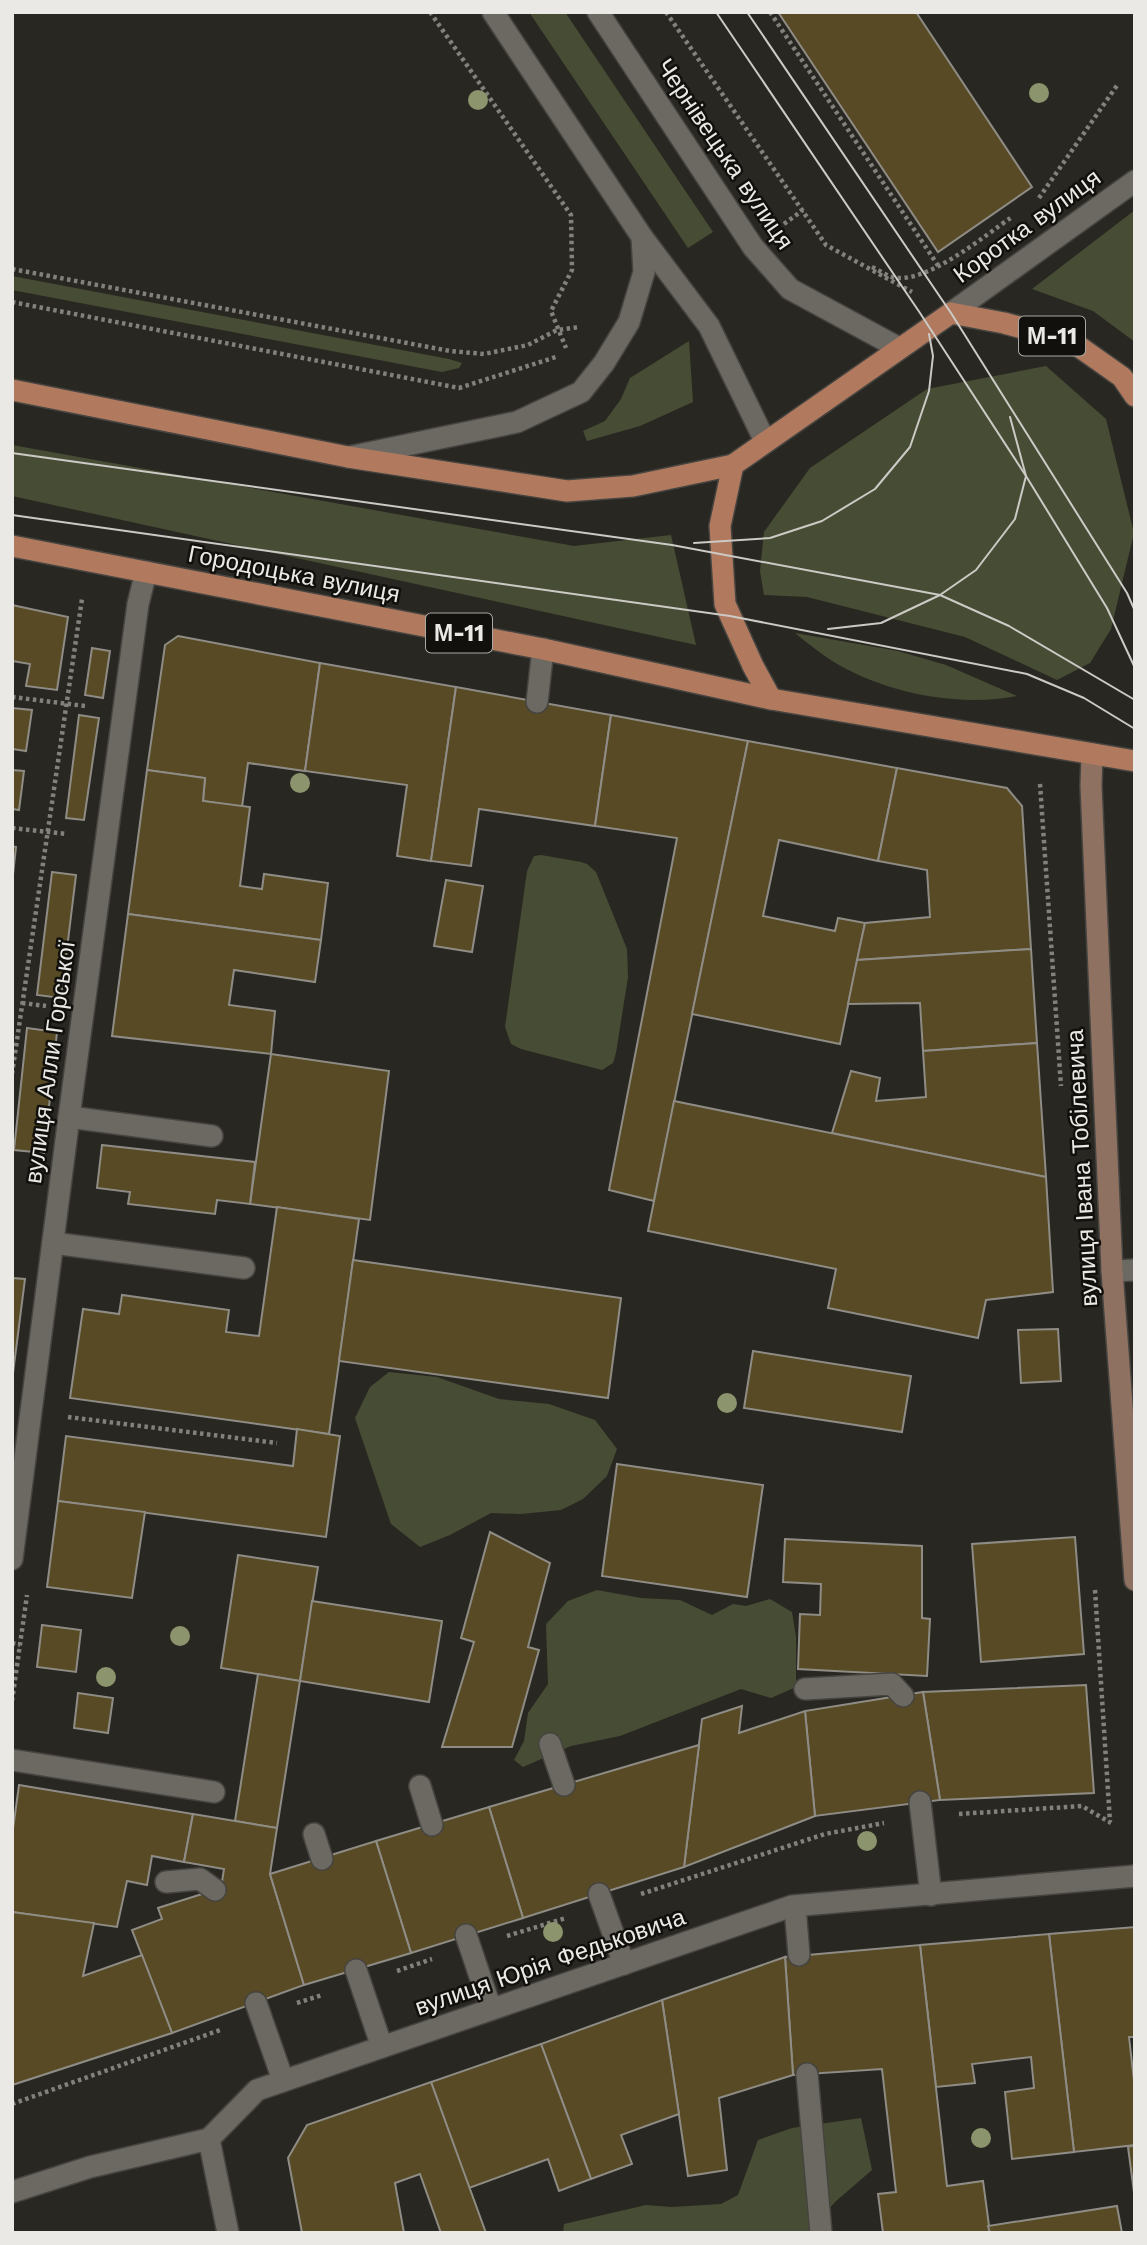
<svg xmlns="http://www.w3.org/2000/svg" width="1147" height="2245" font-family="'Work Sans',sans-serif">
	<rect width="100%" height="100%" fill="#292721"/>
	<g fill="#474d34">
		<path d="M529,12h36l148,220 -25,16z"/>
		<path d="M1135,210v132l-42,-31 -61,-22z"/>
		<path d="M12,276l437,83 13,4 -3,5 -17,4 -430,-82z"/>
		<path d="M689,341l4,61 -53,24 -53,15 -4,-10 22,-10 16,-22 9,-21z"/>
		<path d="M1046,366l60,53 28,114 -23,96 -21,34 -33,17 -92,-43 -158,-40 -43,-2 -4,-24 4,-39 46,-64 117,-79z"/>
		<path d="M12,445l562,101 97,-11 25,110 -684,-149z"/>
		<path d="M795,633l103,18 48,14 71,31c-58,11 -127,-2 -178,-31 -16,-9 -30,-21 -44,-32z"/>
		<path d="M541,855l40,7 6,2 9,8 31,77 1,28 -12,76 -3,10 -11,7 -81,-21 -10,-5 -6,-17 22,-156 7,-15z"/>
		<path d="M389,1372l48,5 62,22 50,5 46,16 22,29 -10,27 -24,23 -22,11 -40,4 -30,-1 -41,22 -30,12 -29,-23 -36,-106 15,-31z"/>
		<path d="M597,1590l44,8 39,2 32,15 21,-11 13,2 24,-7 22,13 4,25v50l-25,11 -30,-9 -121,47 -49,10 -48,21 -9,-7 10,-19 4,-28 20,-29 -2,-60 22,-23z"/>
		<path d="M861,2118l11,52 -37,32 -27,31h-245l1,-9 82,-19 26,2 49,-3 17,-9 20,-55 34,-12z"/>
	</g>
	<g fill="#574a24" stroke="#8e8c85" stroke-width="2">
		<path d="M778,12h138l116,175 -94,65z"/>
		<path d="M12,605l56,12 -11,73 -31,-4 4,-22 -18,-3z"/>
		<path d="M178,636l142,27 -15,108 -57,-8 -6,44 -39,-6 2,-23 -58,-8 18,-125z"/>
		<path d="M92,648l18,3 -7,47 -18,-3z"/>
		<path d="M320,663l136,24 -25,174 -34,-5 10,-71 -102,-14z"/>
		<path d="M456,687l155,28 -16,111 -116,-17 -8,57 -40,-5z"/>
		<path d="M12,708l20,2 -6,41 -14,-2z"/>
		<path d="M79,715l20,3 -15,102 -18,-2z"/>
		<path d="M611,715l137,26 -94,460 -45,-11 68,-352 -82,-12z"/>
		<path d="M748,741l149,27 -19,93 -99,-21 -16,76 72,15 3,-13 27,5 -25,121 -148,-30z"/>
		<path d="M897,768l110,20 15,18 9,143 -174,11 8,-37 65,-6 -3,-47 -49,-9z"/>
		<path d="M12,770l12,1 -5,39 -7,-1z"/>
		<path d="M147,770l58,8 -2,23 47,6 -10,79 22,3 2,-15 64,9 -7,57 -193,-26z"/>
		<path d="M12,846l4,1 -4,37z"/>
		<path d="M52,872l24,3 -15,123 -24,-3z"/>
		<path d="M446,880l37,6 -11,66 -38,-6z"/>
		<path d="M128,914l193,26 -6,42 -81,-12 -5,35 46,6 -4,43 -159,-18z"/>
		<path d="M1031,949l6,94 -114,8 -3,-48 -72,1 9,-44z"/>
		<path d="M27,1028l30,4 -13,121 -30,-3z"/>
		<path d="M1037,1043l9,134 -214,-44 19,-62 29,7 -4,23 50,-4 -3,-46z"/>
		<path d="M271,1054l118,17 -19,149 -120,-16z"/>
		<path d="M674,1101l372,76 7,115 -67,8 -8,38 -150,-30 8,-39 -188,-38z"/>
		<path d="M102,1145l153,17 -5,42 -33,-4 -2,14 -87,-10 2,-12 -33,-4z"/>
		<path d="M277,1207l82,12 -30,215 -259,-36 13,-89 36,5 3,-19 107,15 -3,22 33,4z"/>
		<path d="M353,1260l268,38 -13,100 -269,-37z"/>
		<path d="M12,1278l13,1 -13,102z"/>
		<path d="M1058,1329l3,52 -40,2 -3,-53z"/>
		<path d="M753,1351l158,25 -9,56 -158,-24z"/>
		<path d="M297,1429l43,7 -14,101 -268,-36 8,-65 227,30z"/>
		<path d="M617,1464l146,21 -16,112 -145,-21z"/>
		<path d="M58,1501l87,11 -13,86 -85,-11z"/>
		<path d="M490,1532l60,31 -22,84 11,3 -27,97h-70l32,-105 -13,-4z"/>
		<path d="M1075,1537l9,117 -103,8 -9,-118z"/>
		<path d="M785,1539l137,7v72l8,1 -3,57 -129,-7 2,-55 20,1 1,-31 -38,-2z"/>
		<path d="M238,1555l80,12 -18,114 -79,-13z"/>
		<path d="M312,1601l130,20 -13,81 -129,-21z"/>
		<path d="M42,1625l39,5 -5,42 -39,-5z"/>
		<path d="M258,1674l42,7 -23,147 -42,-7z"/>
		<path d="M1086,1685l8,108 -154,7 -17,-108z"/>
		<path d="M923,1692l17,108 -125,16 -10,-105z"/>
		<path d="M78,1693l35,5 -5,35 -34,-5z"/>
		<path d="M742,1706l-3,27 66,-22 10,105 -131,51 18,-148z"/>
		<path d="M699,1745l-15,122 -161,51 -34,-111z"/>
		<path d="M19,1785l174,29 -9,48 -32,-6 -5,29 -20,-4 -10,46 -105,-15v-76z"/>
		<path d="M489,1807l34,111 -112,35 -35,-112z"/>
		<path d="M193,1814l84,14 -7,46 34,111 -132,48 -40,-103 30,-11 -4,-11 63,-20 3,-19 -40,-7z"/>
		<path d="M376,1841l35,112 -107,32 -34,-111z"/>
		<path d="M12,1912l82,11 -11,53 59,-21 30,78 -160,52z"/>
		<path d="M1135,1927v110h-6l6,52v56l-61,7 -25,-218z"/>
		<path d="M1049,1934l25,218 -62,7 -7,-67 29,-4 -3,-31 -59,7 3,19 -39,4 -16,-142z"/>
		<path d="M920,1945l27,241 36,-5 7,52h-107l-5,-39 18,-2 -14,-123 -89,6 -8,-118z"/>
		<path d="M785,1957l8,118 -74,23 8,72 -39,6 -26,-176z"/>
		<path d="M662,2000l17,114 -58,21 11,29 -41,15 -50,-135z"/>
		<path d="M541,2044l50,135 -32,12 -11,-32 -79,29 -38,-106z"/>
		<path d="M431,2082l55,151h-45l-21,-59 -25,9 9,50h-102l-14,-75 19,-33z"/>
		<path d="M1135,2145v55l-7,-53z"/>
		<path d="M1117,2206l5,27h-132l-2,-7z"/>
	</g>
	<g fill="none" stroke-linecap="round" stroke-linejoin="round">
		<g stroke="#464440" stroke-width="24">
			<g id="service">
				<path d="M537,702l6,-53"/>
				<path d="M69,1117l143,19"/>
				<path d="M53,1243l191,25"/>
				<path d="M1112,1271l23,-1"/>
				<path d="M805,1689l87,-5 11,12"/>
				<path d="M550,1744l14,41"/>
				<path d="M12,1760l202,32"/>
				<path d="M420,1786l12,39"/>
				<path d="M920,1802l11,93"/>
				<path d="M314,1834l8,25"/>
				<path d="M166,1882l34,-3 15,11"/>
				<path d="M599,1894l25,70"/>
				<path d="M795,1907l4,48"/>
				<path d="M466,1935l25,74"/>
				<path d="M356,1970l26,77"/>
				<path d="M256,2003l27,77"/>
				<path d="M807,2074l14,159"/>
			</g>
		</g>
		<g stroke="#464440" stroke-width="24">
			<g id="minor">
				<path d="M493,12l149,225 67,89 56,115"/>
				<path d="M598,12l155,235 37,42 109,59"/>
				<path d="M349,457l168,-35 64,-30 23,-29 25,-41 15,-50 -2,-35"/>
				<path d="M12,1559l57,-442 69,-513 8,-32"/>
				<path d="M209,2139l19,94"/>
				<path d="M12,2192l78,-25 119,-28 48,-49 535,-184 343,-30"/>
			</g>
		</g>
		<g stroke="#464440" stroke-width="24">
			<path id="tertiary" d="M951,313l184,-132"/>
		</g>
		<g stroke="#464440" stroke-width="24">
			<path id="secondary" d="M1092,754l-1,32 21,485 23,309"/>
		</g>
		<g stroke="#464440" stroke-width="24">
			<g id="primary">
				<path d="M12,390l336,67 219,34 66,-5 100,-21"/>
				<path d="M12,546l531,103 228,50 364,62"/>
				<path d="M771,699l-18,-33 -28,-62 -5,-78 13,-61 218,-152 53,10 67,18 51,36 13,19"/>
			</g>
		</g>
		<g stroke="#83817c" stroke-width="4.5" stroke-dasharray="3.5 3.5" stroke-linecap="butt">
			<path d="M430,12l141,203 1,55 -21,41 15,37"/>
			<path d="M666,12l160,233 86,47"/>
			<path d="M770,12l169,255"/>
			<path d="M1039,198l79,-114"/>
			<path d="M784,224l19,-14"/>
			<path d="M872,267c7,3 13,8 20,10 33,9 93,-42 120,-60"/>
			<path d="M12,269l438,82 34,3 44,-9 29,-15 23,-3"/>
			<path d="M12,302l447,86 97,-31"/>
			<path d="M12,697l73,9"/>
			<path d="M1040,784l21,302"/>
			<path d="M12,828l55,6"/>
			<path d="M22,1003l24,3"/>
			<path d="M12,1074l70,-475"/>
			<path d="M68,1417l209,26"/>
			<path d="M1095,1590l15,232"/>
			<path d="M12,1643l8,2"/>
			<path d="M12,1701l15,-106"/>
			<path d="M959,1814l123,-8 29,17"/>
			<path d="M641,1894l184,-60 59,-11"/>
			<path d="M507,1936l59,-18"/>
			<path d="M397,1971l35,-12"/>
			<path d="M297,2003l25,-8"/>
			<path d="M12,2104l211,-75"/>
		</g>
		<use href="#service" stroke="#6c6963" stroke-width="21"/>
		<use href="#minor" stroke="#6c6963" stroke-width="21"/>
		<use href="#tertiary" stroke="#6c6963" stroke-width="21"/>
		<use href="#secondary" stroke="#8e7160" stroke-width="21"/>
		<use href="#primary" stroke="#b17a5e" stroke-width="21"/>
		<g stroke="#cccac6" stroke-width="2">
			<path d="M716,12l204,301 106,163 81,132 28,60"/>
			<path d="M747,12l204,301 176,280 8,18"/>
			<path d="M12,453l660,92 268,50 69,31 126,74"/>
			<path d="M12,515l718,101 297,58 57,24 51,31"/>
			<path d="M694,543l76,-5 52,-17 53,-32 35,-42 19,-56 4,-35 -4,-22"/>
			<path d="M828,629l53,-6 59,-28 36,-25 39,-51 11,-43 -16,-59"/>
		</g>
	</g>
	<g fill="#8b946d">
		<circle cx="1039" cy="93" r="10"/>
		<circle cx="478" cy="100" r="10"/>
		<circle cx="300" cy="783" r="10"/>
		<circle cx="727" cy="1403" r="10"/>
		<circle cx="180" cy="1636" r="10"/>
		<circle cx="106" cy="1677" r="10"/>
		<circle cx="867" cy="1841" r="10"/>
		<circle cx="553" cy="1932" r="10"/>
		<circle cx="981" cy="2138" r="10"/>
	</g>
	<g text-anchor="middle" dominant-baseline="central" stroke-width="5" stroke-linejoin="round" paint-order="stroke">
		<g fill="#11100d" stroke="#aaa8a5" stroke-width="2">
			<rect x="1019" y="316.5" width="66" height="39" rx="5"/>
			<rect x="426" y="613.5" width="66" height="39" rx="5"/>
		</g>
		<g font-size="23" font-weight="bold" fill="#ebe9e6">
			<text x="1052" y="336">М-11</text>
			<text x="459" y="633">М-11</text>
		</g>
		<g font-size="24" fill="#ebe9e6" stroke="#11100d">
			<text transform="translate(725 154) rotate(56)">Чернівецька вулиця</text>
			<text transform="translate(1027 226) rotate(-36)">Коротка вулиця</text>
			<text transform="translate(294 574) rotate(11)">Городоцька вулиця</text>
			<text transform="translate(50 1062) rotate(-82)">вулиця Алли Горської</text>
			<text transform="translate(1082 1168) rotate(-93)">вулиця Івана Тобілевича</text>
			<text transform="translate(550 1962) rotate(-19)">вулиця Юрія Федьковича</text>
		</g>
	</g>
	<rect width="1147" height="2245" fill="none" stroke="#ebe9e6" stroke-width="28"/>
</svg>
